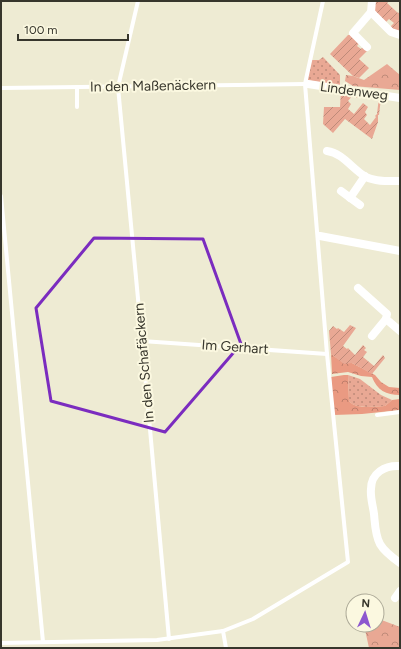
<svg xmlns="http://www.w3.org/2000/svg" width="401" height="649" font-family="Figtree,sans-serif">
	<defs>
		<pattern id="grass-dots" width="8" height="8" patternUnits="userSpaceOnUse"><rect width="8" height="8" fill="#e9a894"/><path d="M2 2h.1M6 6h.1" fill="none" stroke="#be8a79" stroke-width="1.8" stroke-linecap="round"/></pattern>
		<pattern id="forest-crowns" width="20" height="18" patternUnits="userSpaceOnUse"><rect width="20" height="18" fill="#ea9a82"/><path d="M2 6a3 3 0 1 1 6 0M12 15a3 3 0 1 1 6 0" fill="none" stroke="#be7e6b"/></pattern>
		<pattern id="park-crowns" width="20" height="18" patternUnits="userSpaceOnUse"><rect width="20" height="18" fill="#e9a894"/><path d="M2 6a3 3 0 1 1 6 0M12 15a3 3 0 1 1 6 0" fill="none" stroke="#be8a79"/></pattern>
		<pattern id="garden-furrows" width="10" height="10" patternUnits="userSpaceOnUse"><rect width="10" height="10" fill="#e9a894"/><path d="M-1 1l2-2M0 10L10 0M9 11l2-2" fill="none" stroke="#be8a79"/></pattern>
	</defs>
	<rect width="100%" height="100%" fill="#eeebd3"/>
	<g fill="url(#grass-dots)">
		<path d="M323,57l17,18v11l-33,-6 4,-20h8z"/>
		<path d="M348,375l12,4 21,16 11,5 -7,6c-10,0 -29,4 -36,-5z"/>
	</g>
	<g fill="url(#forest-crowns)">
		<path d="M331,354l13,9h8l23,12 6,7 8,5 11,1v7c-14,0 -23,-5 -28,-18l-11,-1 -13,-4 -16,2z"/>
		<path d="M344,375h4l1,26c7,9 26,5 36,5l7,-6 8,-1v11l-38,4 -28,1 -3,-38z"/>
	</g>
	<g fill="url(#park-crowns)">
		<path d="M387,64l13,11v15l-47,-4 -8,-5 1,-6 7,1 11,4z"/>
		<path d="M379,619l21,8v21h-31l-5,-23h13v-5z"/>
	</g>
	<g fill="url(#garden-furrows)">
		<path d="M373,1h16l-2,2 11,10 2,-1v21l-10,-6 4,-4 -5,-4 -4,4 -11,-11z"/>
		<path d="M348,35h5l7,7 -3,4 4,3 2,-2 4,4 -8,8 10,9 -10,10 -6,-2 -23,-22z"/>
		<path d="M341,90l18,3 -2,5 -4,-3 -5,6 3,3 -3,5 6,5 9,-11 5,4 -3,5 2,3 -3,4 6,6 6,-8 -1,-1 2,-2 2,-17 2,1 -2,17h-1v7l-6,17 -27,-20 -12,14 -10,-9 1,-17h16z"/>
		<path d="M350,325l6,3 -13,18 4,3 1,-1 7,7 8,-10 3,3 -2,2 3,2 -4,5 11,9 9,-11 2,3 -13,16 -20,-11 -8,1 -13,-10 -2,-23 4,-5 4,3 1,-1 6,4z"/>
	</g>
	<g fill="none" stroke-linecap="round" stroke-linejoin="round">
		<g stroke="#fff" stroke-width="4">
			<path d="M138,1l-20,86 24,254 27,298"/>
			<path d="M77,87v20"/>
			<path d="M1,88l304,-4"/>
			<path d="M1,196l42,446"/>
			<path d="M142,341l185,13"/>
			<path d="M377,415l23,-3"/>
			<path d="M223,631l3,17"/>
			<path d="M1,643l156,-3 66,-9 30,-12 95,-57 -21,-208 -22,-270 18,-83"/>
		</g>
		<g stroke="#fff" stroke-width="8">
			<path d="M372,1l-1,11 20,20 9,3"/>
			<path d="M367,47l-14,-14 18,-21"/>
			<path d="M308,84l92,14"/>
			<path d="M327,151c16,2 25,18 39,26 10,5 23,4 34,4"/>
			<path d="M341,191l19,14"/>
			<path d="M350,198l15,-22"/>
			<path d="M320,236l80,15"/>
			<path d="M358,288l29,26 -1,5 14,12"/>
			<path d="M372,336l14,-17"/>
			<path d="M400,466c-15,-1 -29,7 -29,23 -1,8 2,17 3,25 1,9 1,21 6,30 4,7 13,14 20,19"/>
			<path d="M395,598l5,-7"/>
		</g>
	</g>
	<path fill="none" stroke="#7b2cbf" stroke-width="3" stroke-linejoin="round" d="M94,238l109,1 38,105 -76,88 -114,-31 -15,-93z"/>
	<g text-anchor="middle" dominant-baseline="central" stroke-width="4" stroke-linejoin="round" paint-order="stroke">
		<g font-size="14" fill="#37362c" stroke="#fbf8e0">
			<text transform="translate(153 86) rotate(-1)">In den Maßenäckern</text>
			<text transform="translate(354 91) rotate(8)">Lindenweg</text>
			<text transform="translate(235 347) rotate(4)">Im Gerhart</text>
			<text transform="translate(144 363) rotate(-95)">In den Schafäckern</text>
		</g>
	</g>
	<rect width="401" height="649" fill="none" stroke="#37362c" stroke-width="4"/>
	<g transform="translate(365 613) rotate(4)"><circle r="19" fill="#fbf8e0" stroke="#adaa98"/>
	<path d="M0-3L7 15L0 10L-7 15Z" fill="#8d57cf"/>
	<text y="-6" font-size="11" font-weight="bold" text-anchor="middle" fill="#37362c">N</text>
	</g>
	<path d="M18 34v6h110v-6" fill="none" stroke="#37362c" stroke-width="2"/>
	<text x="24" y="34" font-size="12" fill="#37362c" stroke="#fbf8e0" stroke-width="3" paint-order="stroke">100 m</text>
</svg>
